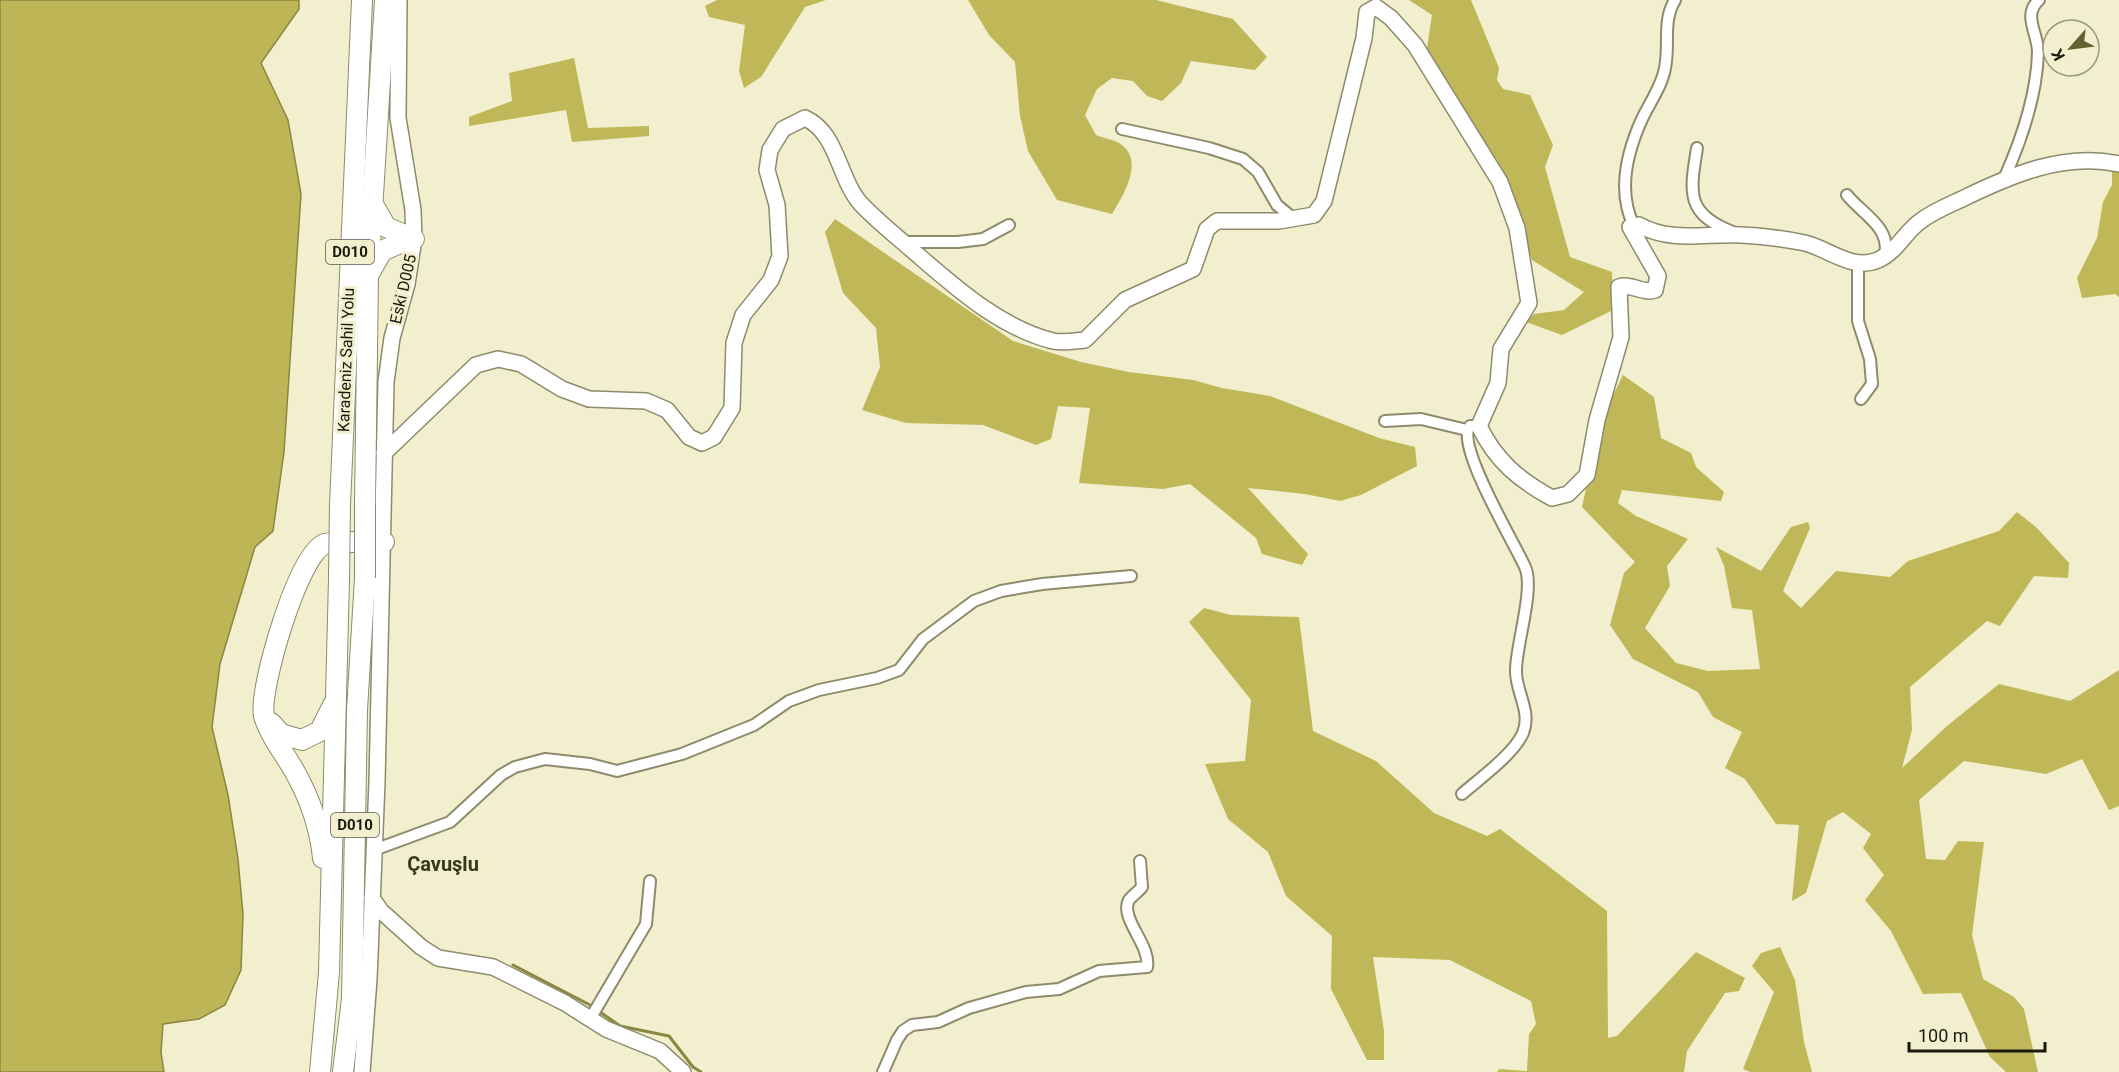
<svg xmlns="http://www.w3.org/2000/svg" width="2119" height="1072" font-family="Roboto,sans-serif">
	<rect width="100%" height="100%" fill="#f1efcd"/>
	<g fill="#bfb758">
		<path d="M717,0h109l-21,7 -44,70 -17,11 -5,-17 6,-46 -36,-8 -4,-11z"/>
		<path d="M968,0h188l77,19 34,38 -12,13 -64,-9 -10,22 -19,18 -15,-5 -14,-15 -21,-3 -15,11 -12,26 11,20c7,3 16,4 23,8 27,16 4,53 -7,71l-55,-14 -29,-49 -8,-35 -5,-54 -26,-27z"/>
		<path d="M1409,0h62l28,68 -2,12 6,9 27,6 23,50 -8,22 25,90 42,15 1,38 -51,25 -36,-13 8,-8 30,-4 20,-18 -52,-32 -23,-71 -82,-141 5,-33z"/>
		<path d="M574,58l14,70 61,-2v10l-77,6 -6,-32 -97,16v-9l43,-16 -3,-28z"/>
		<path d="M2112,164l7,4v129l-4,-3 -33,4 -5,-20 20,-40 6,-36 9,-17z"/>
		<path d="M835,219l178,122 68,21 48,10 64,8 29,8 48,8 109,42 36,9 2,19 -56,29 -21,6 -35,-7 -57,-6 60,66 -6,11 -40,-11 -6,-16 -66,-54 -27,5 -84,-6 11,-75 -32,-2 -7,33 -15,6 -53,-20 -77,-2 -44,-13 18,-43 -4,-39 -33,-35 -18,-61z"/>
		<path d="M1623,375l31,22 7,41 30,15 5,14 28,25 -3,9 -99,-11 -4,13 18,13 52,23 -21,27 3,20 -25,42 31,35 32,8 52,-2 -8,-59 -20,-2 -8,-42 -8,-19 45,24 30,-44 17,-5 2,6 -27,63 18,17 35,-37 54,6 18,-16 91,-30 18,-19 20,16 32,35 -1,15 -34,-2 -34,50 -13,-5 -77,66 2,43 -10,38 45,-42 52,-42 71,17 49,-31v136l-10,4 -27,-51 -36,15 -82,-13 -45,39 7,59 19,1 13,-19 26,1 -12,93 11,44 31,18 10,12 14,63h-32l-16,-15 -29,-64 -38,1 -32,-63 -26,-31 19,-25 -21,-27 8,-14 -28,-22 -16,9 -21,72 -14,8 7,-76 -23,-1 -31,-45 -20,-11 17,-36 -29,-15 -15,-25 -65,-33 -23,-34 14,-52 11,-11 -53,-55 19,-87z"/>
		<path d="M1204,608l27,7 68,2 14,114 63,30 58,52 53,23 13,-7 107,82 1,127 9,-2 79,-84 49,26 -6,13 -14,2 -38,58 -3,21h-187l2,-3 28,2 2,-37 7,-10 -5,-23 -81,-41 -77,-3 11,74v29h-17l-36,-71 1,-53 -46,-40 -18,-44 -40,-33 -23,-55 40,-3 6,-61 -62,-78z"/>
		<path d="M1780,947l15,33 9,62 8,30h-62l-7,-3 31,-77 -22,-26 9,-13z"/>
	</g>
	<path fill="#bdb556" stroke="#8c8640" stroke-width="1.5" d="M0,0h299v9l-38,54 27,57 13,74 -17,258 -11,79 -18,16 -35,117 -8,63 16,68 10,64 5,55 -2,56 -16,35 -26,14 -36,5 -2,28 3,20h-164z"/>
	<g fill="none" stroke-linecap="round" stroke-linejoin="round">
		<path stroke="#8c8640" stroke-width="3" d="M513,965l77,40 30,21 49,10 24,31 8,5"/>
		<g stroke="#8d8b6c" stroke-width="14">
			<g id="street">
				<path d="M1122,129l87,19 34,11 15,13 19,33 17,14"/>
				<path d="M1697,148c-7,44 -12,66 36,84"/>
				<path d="M2004,179c17,-38 33,-85 34,-127 0,-19 -16,-37 1,-52"/>
				<path d="M1847,195c15,19 44,32 38,60"/>
				<path d="M1634,226c-17,-34 -7,-74 8,-107 8,-17 20,-33 23,-51 5,-24 -3,-47 10,-68"/>
				<path d="M903,242h55l25,-3 26,-14"/>
				<path d="M1858,263v58l12,38 2,25 -11,15"/>
				<path d="M1385,421l36,-2 46,11"/>
				<path d="M1462,794c17,-15 52,-40 61,-61 9,-22 -8,-42 -7,-63 0,-25 19,-82 9,-103 -10,-23 -70,-122 -55,-141h9"/>
				<path d="M374,850l76,-28 51,-47 14,-8 30,-8 45,5 27,7 65,-17 72,-29 35,-24 30,-11 58,-12 22,-8 24,-31 51,-38 27,-10 41,-7 89,-8"/>
				<path d="M590,1019l56,-95 4,-43"/>
				<path d="M883,1072l14,-32 6,-9 9,-6 26,-3 31,-14 57,-16 33,-3 40,-18 48,-4c4,-22 -28,-49 -18,-67 3,-4 10,-9 13,-13l-2,-26"/>
			</g>
		</g>
		<g stroke="#8d8b6c" stroke-width="18">
			<g id="secondary">
				<path d="M384,453l92,-88 22,-6 23,5 41,25 27,10 57,2 21,9 22,27 13,6 12,-6 18,-29 2,-65 9,-28 28,-35 9,-24 -3,-51 -10,-35 3,-20 13,-21 22,-11c33,15 33,60 56,86 15,16 34,31 51,46 42,36 86,77 141,91 9,2 22,0 32,-1l40,-40 68,-31 14,-40 10,-8h62l35,-6 10,-14 40,-163 3,-26 9,-5 15,11 24,27 85,137 17,46 12,75 -28,46 -3,34 -19,43c17,35 40,54 73,72l16,-4 19,-19 10,-55 24,-83 -2,-50c13,-4 23,7 36,3l3,-14 -28,-49 9,-2c32,18 67,8 103,10 20,1 43,4 63,8 24,6 47,28 73,17 20,-9 27,-29 44,-40 12,-9 27,-15 40,-21 49,-24 102,-47 157,-35"/>
				<path d="M372,898l9,13 40,36 17,11 55,9 72,36 41,26 54,22 23,21"/>
				<path d="M362,1072l7,-93 8,-197 9,-400 6,-44 15,-54 7,-45 -1,-29 -15,-92 1,-118"/>
			</g>
		</g>
		<g stroke="#8d8b6c" stroke-width="22">
			<g id="highway">
				<path d="M371,201l15,26 28,12"/>
				<path d="M370,272l12,-21 27,-12"/>
				<path d="M365,503l3,-227 17,-276"/>
				<path d="M340,505l22,-505"/>
				<path d="M271,723l10,11 21,6 18,-9 13,-26"/>
				<path d="M323,858c-3,-31 -13,-59 -28,-86 -10,-18 -25,-36 -31,-56 -6,-25 35,-165 61,-172 15,-4 43,-1 59,-2"/>
				<path d="M320,1072l9,-100 10,-393"/>
				<path d="M343,1072l9,-73 5,-289 8,-132"/>
			</g>
		</g>
		<use href="#street" stroke="#fff" stroke-width="10"/>
		<use href="#secondary" stroke="#fff" stroke-width="15"/>
		<use href="#highway" stroke="#fff" stroke-width="20"/>
		<g stroke="#8d8b6c" stroke-width="22" stroke-linecap="butt">
			<g id="highway-bridge">
				<path d="M365,578v-75"/>
				<path d="M339,579l1,-74"/>
			</g>
		</g>
		<use href="#highway-bridge" stroke="#fff" stroke-width="20"/>
	</g>
	<g text-anchor="middle" dominant-baseline="central" stroke-width="6" stroke-linejoin="round" paint-order="stroke">
		<g fill="#f1efcd" stroke="#5a5947" stroke-width="1.5">
			<rect x="326" y="240" width="48" height="24" rx="4.5"/>
			<rect x="331" y="813" width="48" height="24" rx="4.5"/>
		</g>
		<g font-size="15" font-weight="bold" fill="#1a190d">
			<text x="350" y="252">D010</text>
			<text x="355" y="825">D010</text>
		</g>
		<g font-size="16" fill="#1a190d" stroke="#f1efcd">
			<text transform="translate(403 289) rotate(-77)">Eski D005</text>
			<text transform="translate(346 360) rotate(-88)">Karadeniz Sahil Yolu</text>
		</g>
		<g font-size="20" font-weight="bold" fill="#3a381c" stroke="#f1efcd">
			<text x="443" y="864">Çavuşlu</text>
		</g>
	</g>
	<g transform="translate(2071 48) rotate(242)"><circle r="28" fill="#f1efcd" stroke="#9b9980" stroke-width="1.5"/>
	<path d="M0-4.5L10 22L0 15L-10 22Z" fill="#65612e"/>
	<text y="-9" font-size="16" font-weight="bold" text-anchor="middle" fill="#1a190d">K</text>
	</g>
	<path d="M1909 1042v9h136v-9" fill="none" stroke="#1a190d" stroke-width="3"/>
	<text x="1918" y="1042" font-size="18" fill="#1a190d" stroke="#f1efcd" stroke-width="4.5" paint-order="stroke">100 m</text>
</svg>
